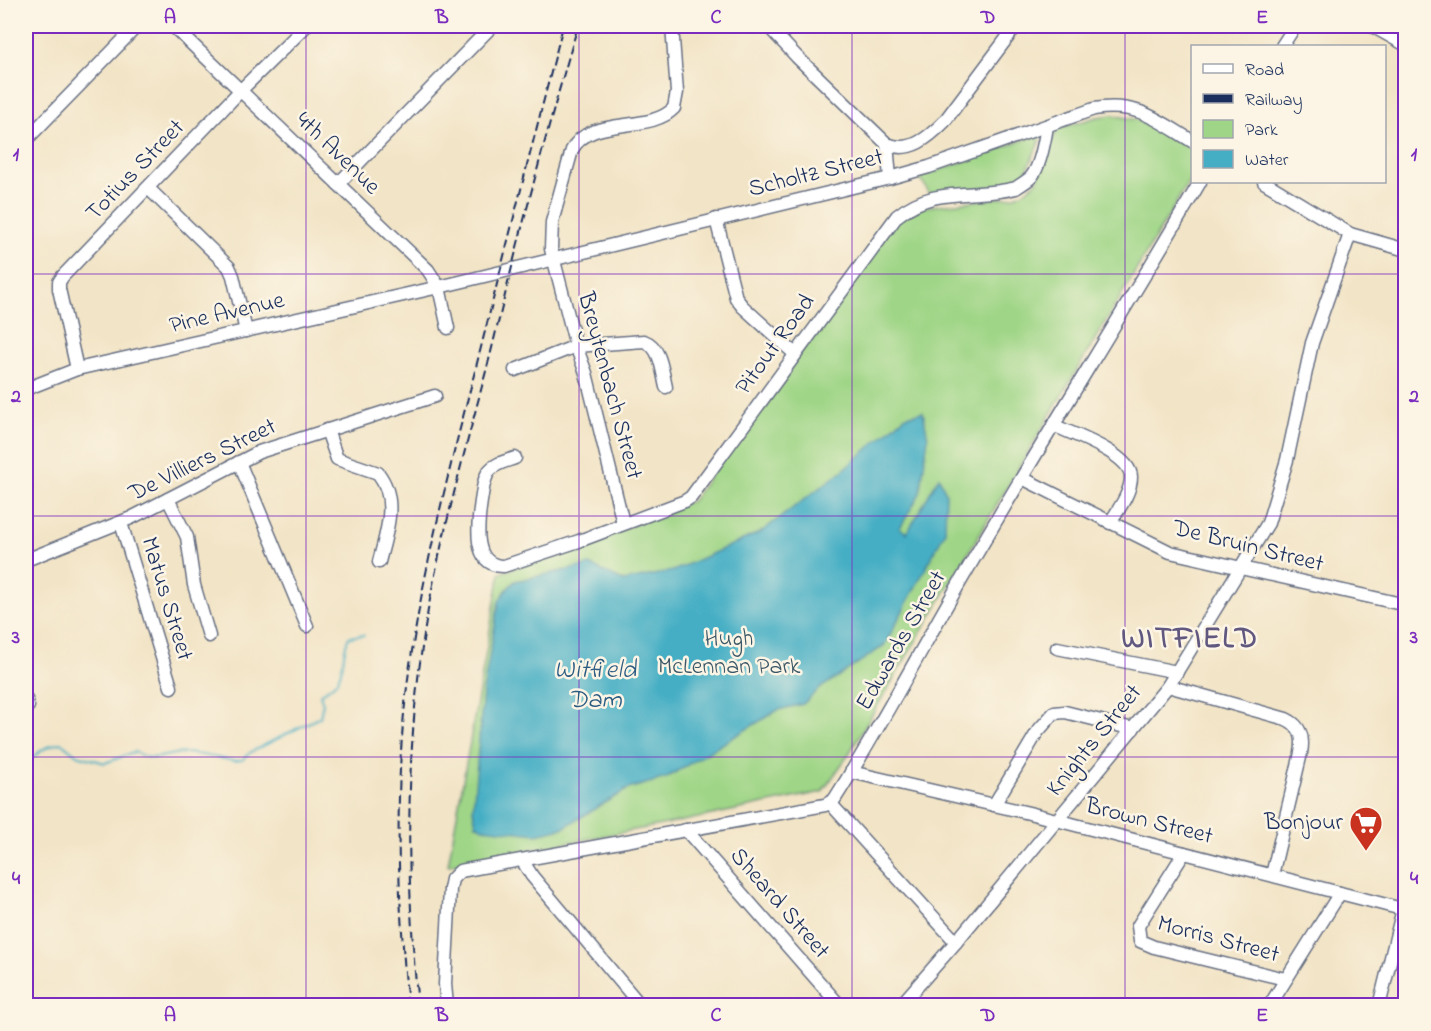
<svg xmlns="http://www.w3.org/2000/svg" width="1431" height="1031" font-family="'Indie Flower',sans-serif">
	<rect width="100%" height="100%" fill="#fcf5e5"/>
	<filter id="ink" filterUnits="userSpaceOnUse"><feTurbulence type="fractalNoise" baseFrequency=".0167" numOctaves="2"/><feDisplacementMap in="SourceGraphic" scale="12" xChannelSelector="R" yChannelSelector="G"/><feConvolveMatrix kernelMatrix="1 2 1 2 8 2 1 2 1" color-interpolation-filters="sRGB"/></filter>
	<filter id="wash" filterUnits="userSpaceOnUse"><feTurbulence type="fractalNoise" baseFrequency=".008" numOctaves="4" result="noise"/><feDisplacementMap in="SourceGraphic" scale="24" xChannelSelector="R" yChannelSelector="G"/><feGaussianBlur stdDeviation="1.35" result="paint"/><feColorMatrix in="noise" values="0 0 0 0 0 0 0 0 0 0 0 0 0 0 0 0 0 1.4 0 .05"/><feComposite in="paint" operator="in"/></filter>
	<g filter="url(#wash)">
		<rect width="100%" height="100%" fill="#f2e4c6"/>
		<g fill="#9fd586" stroke="#5d8272" stroke-width="1.5">
			<path d="M1112,115l26,5 54,29v27l-345,581 -25,35 -134,28 -240,45 52,-292 131,-47 61,-25 204,-281 28,-13 91,-11 12,-6 10,-9 20,-52 40,-12z"/>
			<path d="M1043,133l-19,44 -12,8 -83,8 -9,-16z"/>
		</g>
		<path fill="#45aec4" stroke="#306e91" stroke-width="1.5" d="M923,412l5,26 -8,55 -20,35 7,5 32,-56 7,16 -1,39 -61,114 -65,43 -16,15 -25,6 -112,68 -38,11 -65,39 -26,6 -54,-6 -7,-4 -3,-14 10,-118 16,-91 8,-12 8,-8 75,-16 33,16 50,-10 88,-39 81,-61 64,-55z"/>
		<g fill="none" stroke-linecap="round" stroke-linejoin="round">
			<path stroke="#45aec4" stroke-width="2" d="M26,766c9,-13 20,-21 36,-23l15,12 28,8 30,-11c20,13 31,0 51,1 16,1 32,5 48,8l8,-1 9,-8 69,-35 3,-14 -3,-8c5,-5 15,-10 18,-16 7,-13 4,-29 11,-42l15,-2"/>
		</g>
	</g>
	<g filter="url(#ink)">
		<g fill="none" stroke-linecap="round" stroke-linejoin="round">
			<g stroke="#666e82" stroke-width="15">
				<g id="minor">
					<path d="M173,26l255,244 11,17 9,41"/>
					<path d="M768,26l29,31 90,87 3,34"/>
					<path d="M1372,26l34,19"/>
					<path d="M1282,46l13,-20"/>
					<path d="M26,140l111,-114"/>
					<path d="M887,144c23,10 42,-7 57,-22l72,-96"/>
					<path d="M1264,182l86,52 56,16"/>
					<path d="M338,184l154,-158"/>
					<path d="M148,188l81,79 4,9 13,55"/>
					<path d="M716,219l20,79 6,8 53,48"/>
					<path d="M77,369l-18,-80v-7l4,-6 177,-185 66,-65"/>
					<path d="M515,370l61,-24 68,-5c17,6 18,30 22,46"/>
					<path d="M26,389l51,-20 362,-82 451,-109 39,-11 165,-58c44,-7 63,11 98,32"/>
					<path d="M1053,425c19,9 78,29 78,52 0,16 -13,33 -21,46"/>
					<path d="M327,430l10,29 41,14c21,27 8,60 1,89"/>
					<path d="M515,458c-8,3 -19,5 -25,12 -7,8 -7,21 -9,31 -3,21 -10,66 23,65l75,-25 106,-40 6,-4 206,-281c38,-31 76,-17 119,-28 5,-4 12,-7 16,-12 8,-10 13,-37 15,-50"/>
					<path d="M239,462l68,164"/>
					<path d="M1022,478l148,74 236,53"/>
					<path d="M168,499l19,38 7,48 15,51"/>
					<path d="M121,523l50,164"/>
					<path d="M623,523l-37,-150 -10,-27 -25,-97 1,-27 20,-72c17,-35 78,-16 102,-42l3,-16 -5,-66"/>
					<path d="M26,560l105,-42 128,-66 176,-56"/>
					<path d="M1057,648l120,24"/>
					<path d="M1168,686l118,33c15,7 18,18 15,34l-29,122"/>
					<path d="M26,699l2,7"/>
					<path d="M851,772l178,41 373,96"/>
					<path d="M830,803l126,139"/>
					<path d="M994,805l44,-74 16,-18 11,-1 68,17"/>
					<path d="M686,830l154,176"/>
					<path d="M1184,853l-46,73 2,15 14,6 131,32"/>
					<path d="M522,860l10,16 109,130"/>
					<path d="M1270,1005l70,-112"/>
					<path d="M447,1006l-2,-22 5,-95 2,-10 8,-8 365,-66 9,-5c50,-78 92,-161 139,-240 74,-127 153,-251 227,-378"/>
					<path d="M900,1006l56,-64 212,-256 100,-163 19,-63 25,-117 38,-109"/>
					<path d="M1379,1006l27,-109"/>
				</g>
			</g>
			<use href="#minor" stroke="#fff" stroke-width="12"/>
			<g stroke="#1b2f5e" stroke-width="2" stroke-dasharray="9 4.5" stroke-linecap="butt">
				<path d="M408,1006c-10,-104 -14,-207 -2,-311 13,-110 41,-217 69,-324 29,-115 58,-230 88,-345"/>
				<path d="M418,1006c-13,-133 -13,-265 10,-396 16,-86 40,-170 62,-254 27,-111 55,-221 88,-330"/>
			</g>
		</g>
	</g>
	<path fill="none" stroke="#7b2cbf" stroke-width="1.5" stroke-opacity="0.55" d="M306,26v980M579,26v980M852,26v980M1125,26v980M26,274h1380M26,516h1380M26,757h1380"/>
	<defs>
		<g id="supermarket-pin" transform="scale(1.725)"><path d="M0 17L-7.5 6A9.5 9.5 0 1 1 7.5 6Z" fill="#c8321e" stroke="#fcf5e5"/><path d="M-6-5.5h2.5l.6 2H6L4.5 2H-2.5L-4.4-4H-6ZM-1.5 3.2a1.3 1.3 0 1 0 .1 0ZM3 3.2a1.3 1.3 0 1 0 .1 0Z" fill="#fff"/></g>
	</defs>
	<g fill-rule="evenodd">
		<use href="#supermarket-pin" x="1366" y="823"/>
	</g>
	<g text-anchor="middle" dominant-baseline="central" stroke-width="5" stroke-linejoin="round" paint-order="stroke">
		<g font-size="24" fill="#1b2f5e" stroke="#fcf5e5">
			<text transform="translate(337 154) rotate(44)">4th Avenue</text>
			<text transform="translate(136 171) rotate(-46)">Totius Street</text>
			<text transform="translate(816 174) rotate(-14)">Scholtz Street</text>
			<text transform="translate(227 314) rotate(-13)">Pine Avenue</text>
			<text transform="translate(776 345) rotate(-54)">Pitout Road</text>
			<text transform="translate(609 386) rotate(75)">Breytenbach Street</text>
			<text transform="translate(203 461) rotate(-26)">De Villiers Street</text>
			<text transform="translate(1248 547) rotate(14)">De Bruin Street</text>
			<text transform="translate(166 599) rotate(73)">Matus Street</text>
			<text transform="translate(902 641) rotate(-60)">Edwards Street</text>
			<text transform="translate(1095 741) rotate(-51)">Knights Street</text>
			<text transform="translate(1149 822) rotate(14)">Brown Street</text>
			<text transform="translate(779 904) rotate(49)">Sheard Street</text>
			<text transform="translate(1218 940) rotate(15)">Morris Street</text>
		</g>
		<g font-size="24" fill="#3c5868" stroke="#fcf5e5">
			<text x="729" y="639">Hugh<tspan x="729" dy="28">McLennan Park</tspan></text>
		</g>
		<g font-size="24" fill="#1b2f5e" stroke="#fcf5e5" text-anchor="end">
			<text x="1343" y="823">Bonjour</text>
		</g>
		<g font-size="26" font-style="italic" fill="#2a5b82" stroke="#fcf5e5">
			<text x="595" y="671">Witfield<tspan x="595" dy="30">Dam</tspan></text>
		</g>
		<g font-size="30" font-weight="bold" letter-spacing="1.5" fill="#615880" stroke="#fcf5e5">
			<text x="1190" y="640">WITFIELD</text>
		</g>
	</g>
	<rect width="1431" height="1031" fill="none" stroke="#fcf5e5" stroke-width="66"/>
	<rect x="1191" y="45" width="195" height="138" fill="#fcf5e5" stroke="#a2a6af" stroke-width="1.5"/>
	<rect x="1203" y="64" width="30" height="9" fill="#ffffff" stroke="#a2a6af" stroke-width="1.5"/>
	<text x="1245" y="75" font-size="18" fill="#1b2f5e">Road</text>
	<rect x="1203" y="94" width="30" height="9" fill="#1b2f5e" stroke="#a2a6af" stroke-width="1.5"/>
	<text x="1245" y="105" font-size="18" fill="#1b2f5e">Railway</text>
	<rect x="1203" y="120" width="30" height="18" fill="#9fd586" stroke="#a2a6af" stroke-width="1.5"/>
	<text x="1245" y="135" font-size="18" fill="#1b2f5e">Park</text>
	<rect x="1203" y="150" width="30" height="18" fill="#45aec4" stroke="#a2a6af" stroke-width="1.5"/>
	<text x="1245" y="165" font-size="18" fill="#1b2f5e">Water</text>
	<rect x="33" y="33" width="1365" height="965" fill="none" stroke="#7b2cbf" stroke-width="2"/>
	<g font-size="20" text-anchor="middle" font-weight="bold" fill="#7b2cbf">
		<text x="170" y="23">A</text>
		<text x="442" y="23">B</text>
		<text x="716" y="23">C</text>
		<text x="988" y="23">D</text>
		<text x="1262" y="23">E</text>
		<text x="16" y="160">1</text>
		<text x="1414" y="160">1</text>
		<text x="16" y="402">2</text>
		<text x="1414" y="402">2</text>
		<text x="16" y="643">3</text>
		<text x="1414" y="643">3</text>
		<text x="16" y="884">4</text>
		<text x="1414" y="884">4</text>
		<text x="170" y="1021">A</text>
		<text x="442" y="1021">B</text>
		<text x="716" y="1021">C</text>
		<text x="988" y="1021">D</text>
		<text x="1262" y="1021">E</text>
	</g>
</svg>
